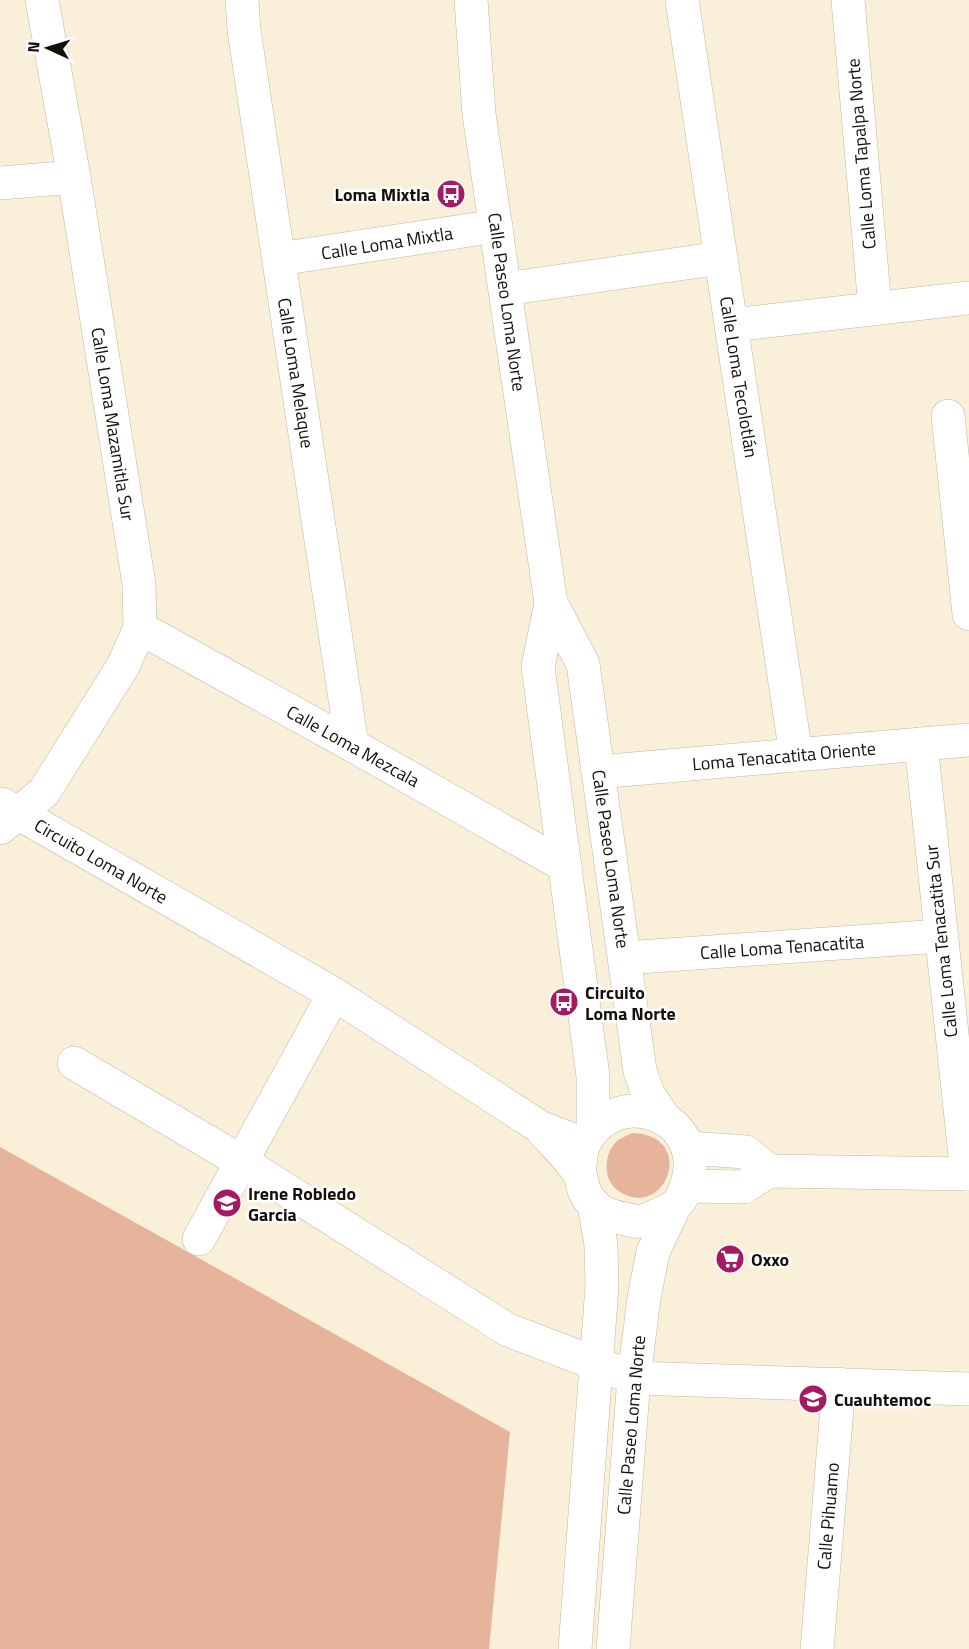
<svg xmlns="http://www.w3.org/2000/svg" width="969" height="1649" font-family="'Titillium Web',sans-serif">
	<rect width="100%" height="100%" fill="#faf0d9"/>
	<g fill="#e5b49a">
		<path d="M632,1133c68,2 32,93 -16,56 -13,-11 -12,-35 0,-47 4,-4 11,-6 16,-9z"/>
		<path d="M0,1147l510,285 -21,217h-489z"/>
	</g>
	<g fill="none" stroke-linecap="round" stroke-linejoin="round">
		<g stroke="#c1b7a1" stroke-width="34">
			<g id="minor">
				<path d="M242,0l2,30 108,715"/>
				<path d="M471,0l8,114 72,489 -13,64 55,409v54"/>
				<path d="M682,0l114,755"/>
				<path d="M848,0l27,308"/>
				<path d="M0,183l74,-6"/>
				<path d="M279,259l217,-33"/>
				<path d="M505,289l216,-31"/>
				<path d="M732,325l237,-27"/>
				<path d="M948,416l21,198"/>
				<path d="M551,603l32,61 57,407 8,23 16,24"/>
				<path d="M140,628l212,117 213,121"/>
				<path d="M921,744l46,430"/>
				<path d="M598,772l371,-32"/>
				<path d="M2,804l332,190 206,133 43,17"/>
				<path d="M0,828l44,-36 79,-126 17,-38 -1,-44 -65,-407 -32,-177"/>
				<path d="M625,958l315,-22"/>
				<path d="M74,1063l168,99 266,168 126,48 335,11"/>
				<path d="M543,1131c11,13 26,26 35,41 4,5 4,12 6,18 9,20 22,26 42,29 8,2 14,4 22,0 8,-3 18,-7 25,-12 9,-6 14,-21 16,-31 12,-63 -74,-91 -104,-34 -5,8 -4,21 -6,31"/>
				<path d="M688,1148l58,4 23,19"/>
				<path d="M687,1186l57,1 25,-16 200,3"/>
				<path d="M199,1239l135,-245"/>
				<path d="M575,1649l27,-363 -1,-41 -7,-40"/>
				<path d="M613,1649l21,-271 10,-80 9,-46 21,-45"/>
				<path d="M817,1649l22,-265"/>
			</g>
		</g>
		<use href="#minor" stroke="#fff" stroke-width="33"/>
	</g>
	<defs>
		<g id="bus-disc" transform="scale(1.5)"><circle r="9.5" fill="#a41b64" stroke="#fefefe"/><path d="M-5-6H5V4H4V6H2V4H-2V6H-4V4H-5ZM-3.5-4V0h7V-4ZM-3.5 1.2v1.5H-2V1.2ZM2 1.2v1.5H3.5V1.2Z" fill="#fff"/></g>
		<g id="school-disc" transform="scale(1.5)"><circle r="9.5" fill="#a41b64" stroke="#fefefe"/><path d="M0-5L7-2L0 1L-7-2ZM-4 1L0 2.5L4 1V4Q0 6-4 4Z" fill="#fff"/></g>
		<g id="supermarket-disc" transform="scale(1.5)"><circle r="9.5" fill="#a41b64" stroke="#fefefe"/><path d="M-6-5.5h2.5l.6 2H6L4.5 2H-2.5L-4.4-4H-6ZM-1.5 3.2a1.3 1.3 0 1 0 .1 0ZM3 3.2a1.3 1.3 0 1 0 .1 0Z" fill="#fff"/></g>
	</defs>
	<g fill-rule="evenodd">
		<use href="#bus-disc" x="451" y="194"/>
		<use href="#bus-disc" x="564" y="1002"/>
		<use href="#school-disc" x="227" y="1203"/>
		<use href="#supermarket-disc" x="730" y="1259"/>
		<use href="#school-disc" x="813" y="1399"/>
	</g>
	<g text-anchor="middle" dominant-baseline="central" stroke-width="5" stroke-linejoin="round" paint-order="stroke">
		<g font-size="18" fill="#141009" stroke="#fefefe">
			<text transform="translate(861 154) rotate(-95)">Calle Loma Tapalpa Norte</text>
			<text transform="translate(387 243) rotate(-9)">Calle Loma Mixtla</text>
			<text transform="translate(507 302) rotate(82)">Calle Paseo Loma Norte</text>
			<text transform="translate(296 373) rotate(81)">Calle Loma Melaque</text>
			<text transform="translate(739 377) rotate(81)">Calle Loma Tecolotlán</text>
			<text transform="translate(113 424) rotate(81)">Calle Loma Mazamitla Sur</text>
			<text transform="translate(353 746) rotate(29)">Calle Loma Mezcala</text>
			<text transform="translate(784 756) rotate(-5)">Loma Tenacatita Oriente</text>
			<text transform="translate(611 859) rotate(82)">Calle Paseo Loma Norte</text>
			<text transform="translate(101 861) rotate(30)">Circuito Loma Norte</text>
			<text transform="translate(941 941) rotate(-96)">Calle Loma Tenacatita Sur</text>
			<text transform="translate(782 947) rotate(-4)">Calle Loma Tenacatita</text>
			<text transform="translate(631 1425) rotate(-85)">Calle Paseo Loma Norte</text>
			<text transform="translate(828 1516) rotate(-85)">Calle Pihuamo</text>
		</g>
		<g font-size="18" font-weight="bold" fill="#141009" stroke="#fefefe" text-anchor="start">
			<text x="430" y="194" text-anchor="end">Loma Mixtla</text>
			<text x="585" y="992">Circuito<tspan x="585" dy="21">Loma Norte</tspan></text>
			<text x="248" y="1193">Irene Robledo<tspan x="248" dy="21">Garcia</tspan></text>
			<text x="751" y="1259">Oxxo</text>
			<text x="834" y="1399">Cuauhtemoc</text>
		</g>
	</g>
	<g transform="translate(48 48) rotate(274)" stroke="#fefefe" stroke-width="4.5" paint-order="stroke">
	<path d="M0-4.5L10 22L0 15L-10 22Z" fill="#141009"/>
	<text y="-9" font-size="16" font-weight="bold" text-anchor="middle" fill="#141009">N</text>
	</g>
</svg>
